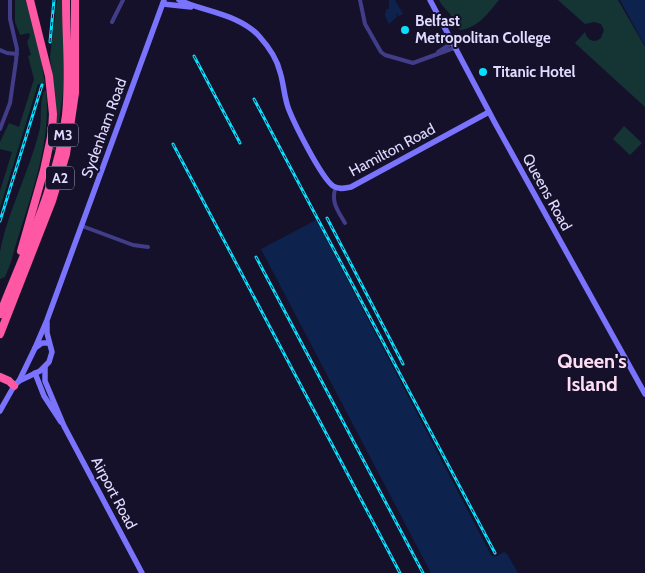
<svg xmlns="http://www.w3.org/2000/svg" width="645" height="573" font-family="Cabin,sans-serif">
	<rect width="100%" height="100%" fill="#16112b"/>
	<g fill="#143534">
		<path d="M15,0h11l15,58 4,27 -7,-1 -38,124v-17l12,-39 -12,-3v-7l9,-19 10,4 15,-48 -6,-23 3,-1 -4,-13 3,-6 -1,-3 -9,2 -5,-13z"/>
		<path d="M57,0h6v92l-8,59 -3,-1 4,-24 -1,-28 -5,-41z"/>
		<path d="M439,0h60c-11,13 -21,28 -39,30 -5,-5 -6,-10 -10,-16 -4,-5 -8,-8 -11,-14z"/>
		<path d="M558,0h60l27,47v60l-70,-64 10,-11c2,8 9,12 16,6l3,-8 -3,-6 -7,-2 -9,2z"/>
		<path d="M44,91h2c6,59 -20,115 -35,171l-6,15 -5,2c0,-9 0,-18 0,-27 8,-42 30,-81 40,-124 2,-13 -1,-22 4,-37z"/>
		<path d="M624,126l18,17 -12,12 -17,-16z"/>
	</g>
	<g fill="#0d234d">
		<path d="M389,0h6l8,14 -4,2 -3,-3 1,4 -8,7 -4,-8 1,-7h3z"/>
		<path d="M620,0h25v46z"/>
		<path d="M316,220l175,335 4,2 9,-5 3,2 11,19h-87l-170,-324z"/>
	</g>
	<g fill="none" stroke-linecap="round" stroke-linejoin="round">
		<g stroke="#413d89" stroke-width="4">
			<path d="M360,0l5,24 16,28 4,3 28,8 41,-15"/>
			<path d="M112,22l11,-22"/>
			<path d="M0,50l7,3 10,1"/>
			<path d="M438,52l14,-9"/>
			<path d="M0,129l10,-26 6,-42 1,-12 -7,-30v-19"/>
			<path d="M336,187c-6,14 2,24 9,36"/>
			<path d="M82,226l51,19 15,2"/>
		</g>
		<g stroke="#7a73fe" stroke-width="5.5">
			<path d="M179,0c26,12 60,14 80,36 9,10 18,23 21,36 4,12 4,26 9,38 6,15 32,67 44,76 6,4 12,2 18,1l138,-75"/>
			<path d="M430,0l65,123 150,271"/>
			<path d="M163,4l28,3"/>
			<path d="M35,348l12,-28 117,-320"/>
			<path d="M45,367v14l19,45 78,147"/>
			<path d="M35,373l9,23 17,26"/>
			<path d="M19,381l21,-10 9,-9 3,-10 -5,-19v-10"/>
			<path d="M0,411l14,-25 5,-5 16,-33 7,-5h7"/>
		</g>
		<g stroke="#fe57a3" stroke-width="8">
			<path d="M21,251l23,-81 8,-38 1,-18 -4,-38 -19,-76"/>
			<path d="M0,314c25,-64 58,-130 66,-199 4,-38 0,-77 0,-115"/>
			<path d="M0,334l52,-133 14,-47 9,-61v-93"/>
			<path d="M0,377l9,4 5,5"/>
		</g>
		<g stroke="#09dffd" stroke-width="3">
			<g id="rail">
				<path d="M50,42l4,-42"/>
				<path d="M194,56l46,87"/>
				<path d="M254,99l241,454"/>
				<path d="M173,144l227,429"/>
				<path d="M327,218l76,146"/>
				<path d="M0,221l42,-136"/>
				<path d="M256,257l167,316"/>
			</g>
		</g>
		<use href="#rail" stroke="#16112b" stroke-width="1" stroke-dasharray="4" stroke-linecap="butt"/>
	</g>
	<g fill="#09dffd" stroke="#16112b" stroke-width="2">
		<circle cx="405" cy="30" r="5"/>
		<circle cx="483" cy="72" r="5"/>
	</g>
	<g text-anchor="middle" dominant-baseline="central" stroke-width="4" stroke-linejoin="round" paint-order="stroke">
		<g fill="#16112b" stroke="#a39ebf" stroke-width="1">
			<rect x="48" y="123.5" width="30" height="23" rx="4"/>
			<rect x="46" y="166.5" width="28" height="23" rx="4"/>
		</g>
		<g font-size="14" font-weight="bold" fill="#e0dbff">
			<text x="63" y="135">M3</text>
			<text x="60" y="178">A2</text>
		</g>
		<g font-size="15" font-weight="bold" fill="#e0dbff" stroke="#16112b" text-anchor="start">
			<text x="415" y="21">Belfast<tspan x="415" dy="17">Metropolitan College</tspan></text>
			<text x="493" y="72">Titanic Hotel</text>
		</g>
		<g font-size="15" fill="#e0dbff" stroke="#16112b">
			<text transform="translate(104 128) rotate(-70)">Sydenham Road</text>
			<text transform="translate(392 150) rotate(-28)">Hamilton Road</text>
			<text transform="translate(547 192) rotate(61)">Queens Road</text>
			<text transform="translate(114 493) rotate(62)">Airport Road</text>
		</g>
		<g font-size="20" font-weight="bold" fill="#ffddf2" stroke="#16112b">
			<text x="592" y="361">Queen's<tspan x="592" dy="23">Island</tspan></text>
		</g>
	</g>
</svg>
